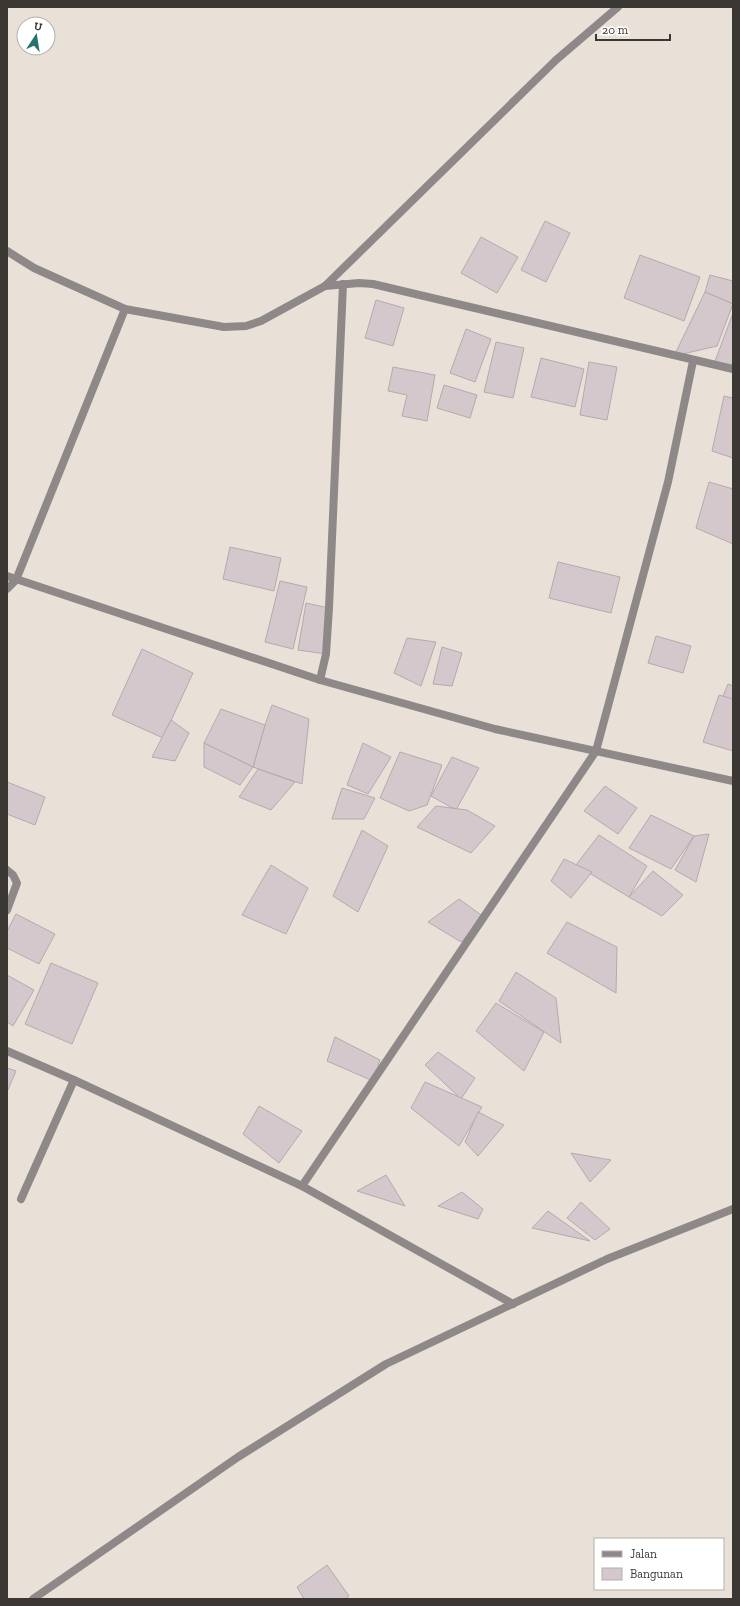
<svg xmlns="http://www.w3.org/2000/svg" width="740" height="1606" font-family="'Zilla Slab',serif">
	<rect width="100%" height="100%" fill="#e9e1d8"/>
	<g fill="#d5c8cd" stroke="#b6a9ad">
		<path d="M545,221l25,12 -24,49 -25,-12z"/>
		<path d="M481,237l37,20 -21,36 -36,-20z"/>
		<path d="M640,255l60,22 -16,44 -60,-23z"/>
		<path d="M710,275l23,6v23l-28,-12z"/>
		<path d="M705,292l28,12 -16,42 -43,10z"/>
		<path d="M376,300l28,8 -11,38 -28,-8z"/>
		<path d="M733,313v56l-19,-5z"/>
		<path d="M466,329l25,10 -16,43 -25,-9z"/>
		<path d="M496,342l28,6 -11,50 -29,-6z"/>
		<path d="M541,358l43,11 -9,38 -44,-10z"/>
		<path d="M589,362l28,5 -10,53 -27,-5z"/>
		<path d="M393,367l42,8 -8,46 -25,-5 5,-21 -19,-4z"/>
		<path d="M444,385l33,10 -7,23 -33,-10z"/>
		<path d="M724,396l9,2v60l-21,-7z"/>
		<path d="M709,482l24,7v55l-37,-16z"/>
		<path d="M230,547l51,11 -7,33 -51,-12z"/>
		<path d="M558,562l62,15 -9,36 -62,-15z"/>
		<path d="M280,581l27,6 -14,62 -28,-7z"/>
		<path d="M306,603l23,5 -3,46 -28,-4z"/>
		<path d="M656,636l35,10 -8,27 -35,-10z"/>
		<path d="M407,638l29,4 -15,44 -27,-13z"/>
		<path d="M442,647l20,6 -10,33 -19,-2z"/>
		<path d="M142,649l51,24 -30,65 -51,-23z"/>
		<path d="M728,684l5,2v14l-10,-4z"/>
		<path d="M719,695l14,4v52l-30,-9z"/>
		<path d="M272,705l37,14 -7,65 -49,-17 12,-42z"/>
		<path d="M221,709l44,16 -12,42 -49,-24z"/>
		<path d="M171,720l18,13 -14,28 -23,-4z"/>
		<path d="M204,743l49,24 -13,18 -36,-18z"/>
		<path d="M363,743l28,14 -23,37 -21,-9z"/>
		<path d="M400,752l42,13 -15,40 -18,6 -29,-13z"/>
		<path d="M452,757l27,11 -23,42 -25,-14z"/>
		<path d="M258,769l37,13 -24,28 -32,-13z"/>
		<path d="M7,782l38,15 -10,28 -28,-11z"/>
		<path d="M605,786l32,22 -19,26 -34,-23z"/>
		<path d="M342,788l33,10 -11,21h-32z"/>
		<path d="M436,806l31,4 28,16 -24,27 -54,-26z"/>
		<path d="M651,815l43,21 -23,33 -42,-21z"/>
		<path d="M362,830l26,16 -30,66 -25,-16z"/>
		<path d="M709,834l-13,48 -21,-12 19,-34z"/>
		<path d="M599,835l48,31 -18,31 -53,-32z"/>
		<path d="M564,859l28,13 -21,26 -20,-17z"/>
		<path d="M271,865l37,23 -22,46 -44,-19z"/>
		<path d="M653,871l30,24 -21,21 -33,-19z"/>
		<path d="M459,899l25,18 -23,25 -33,-20z"/>
		<path d="M16,914l39,20 -16,30 -32,-16v-17z"/>
		<path d="M567,922l50,25 -1,46 -69,-40z"/>
		<path d="M51,963l47,20 -26,61 -47,-20z"/>
		<path d="M516,972l40,26 5,45 -62,-42z"/>
		<path d="M7,975l27,15 -21,36 -6,-4z"/>
		<path d="M496,1003l48,29 -20,39 -48,-40z"/>
		<path d="M335,1037l45,23 -7,21 -46,-20z"/>
		<path d="M438,1052l37,26 -14,21 -36,-34z"/>
		<path d="M7,1068l9,3 -9,21z"/>
		<path d="M425,1082l57,25 -23,39 -48,-38z"/>
		<path d="M259,1106l43,25 -23,32 -36,-29z"/>
		<path d="M478,1112l26,13 -26,31 -13,-14z"/>
		<path d="M571,1153l40,7 -21,22z"/>
		<path d="M386,1175l19,31 -48,-15z"/>
		<path d="M462,1192l21,17 -5,10 -40,-13z"/>
		<path d="M581,1202l29,27 -15,11 -28,-22z"/>
		<path d="M548,1211l42,30 -58,-13z"/>
		<path d="M327,1565l22,31 -4,3h-41l-7,-12z"/>
	</g>
	<g fill="none" stroke-linecap="round" stroke-linejoin="round">
		<g stroke="#8e8889" stroke-width="8">
			<path d="M7,251l27,17 91,41 99,18 22,-1 15,-5 64,-35 34,-3 14,1 360,85"/>
			<path d="M325,286l231,-226 62,-53"/>
			<path d="M7,576l313,104 175,49 238,52"/>
			<path d="M7,589l9,-9 109,-271"/>
			<path d="M320,680l6,-26 3,-46 14,-324"/>
			<path d="M7,870l6,5 4,8 -10,27"/>
			<path d="M7,1051l67,29 228,106 211,118"/>
			<path d="M302,1186l294,-435 72,-269 25,-121"/>
			<path d="M21,1199l53,-119"/>
			<path d="M33,1599l205,-142 148,-93 221,-105 126,-50"/>
		</g>
	</g>
	<rect width="740" height="1606" fill="none" stroke="#3b3834" stroke-width="16"/>
	<rect x="594" y="1538" width="130" height="52" fill="#ffffff" stroke="#b1afae"/>
	<rect x="602" y="1551" width="20" height="6" fill="#8e8889" stroke="#b1afae"/>
	<text x="630" y="1558" font-size="12" fill="#3b3834">Jalan</text>
	<rect x="602" y="1568" width="20" height="12" fill="#d5c8cd" stroke="#b1afae"/>
	<text x="630" y="1578" font-size="12" fill="#3b3834">Bangunan</text>
	<g transform="translate(36 36) rotate(12)"><circle r="19" fill="#ffffff" stroke="#b1afae"/>
	<path d="M0-3L7 15L0 10L-7 15Z" fill="#27716e"/>
	<text y="-6" font-size="11" font-weight="bold" text-anchor="middle" fill="#3b3834">U</text>
	</g>
	<path d="M596 34v6h74v-6" fill="none" stroke="#3b3834" stroke-width="2"/>
	<text x="602" y="34" font-size="12" fill="#3b3834" stroke="#ffffff" stroke-width="3" paint-order="stroke">20 m</text>
</svg>
